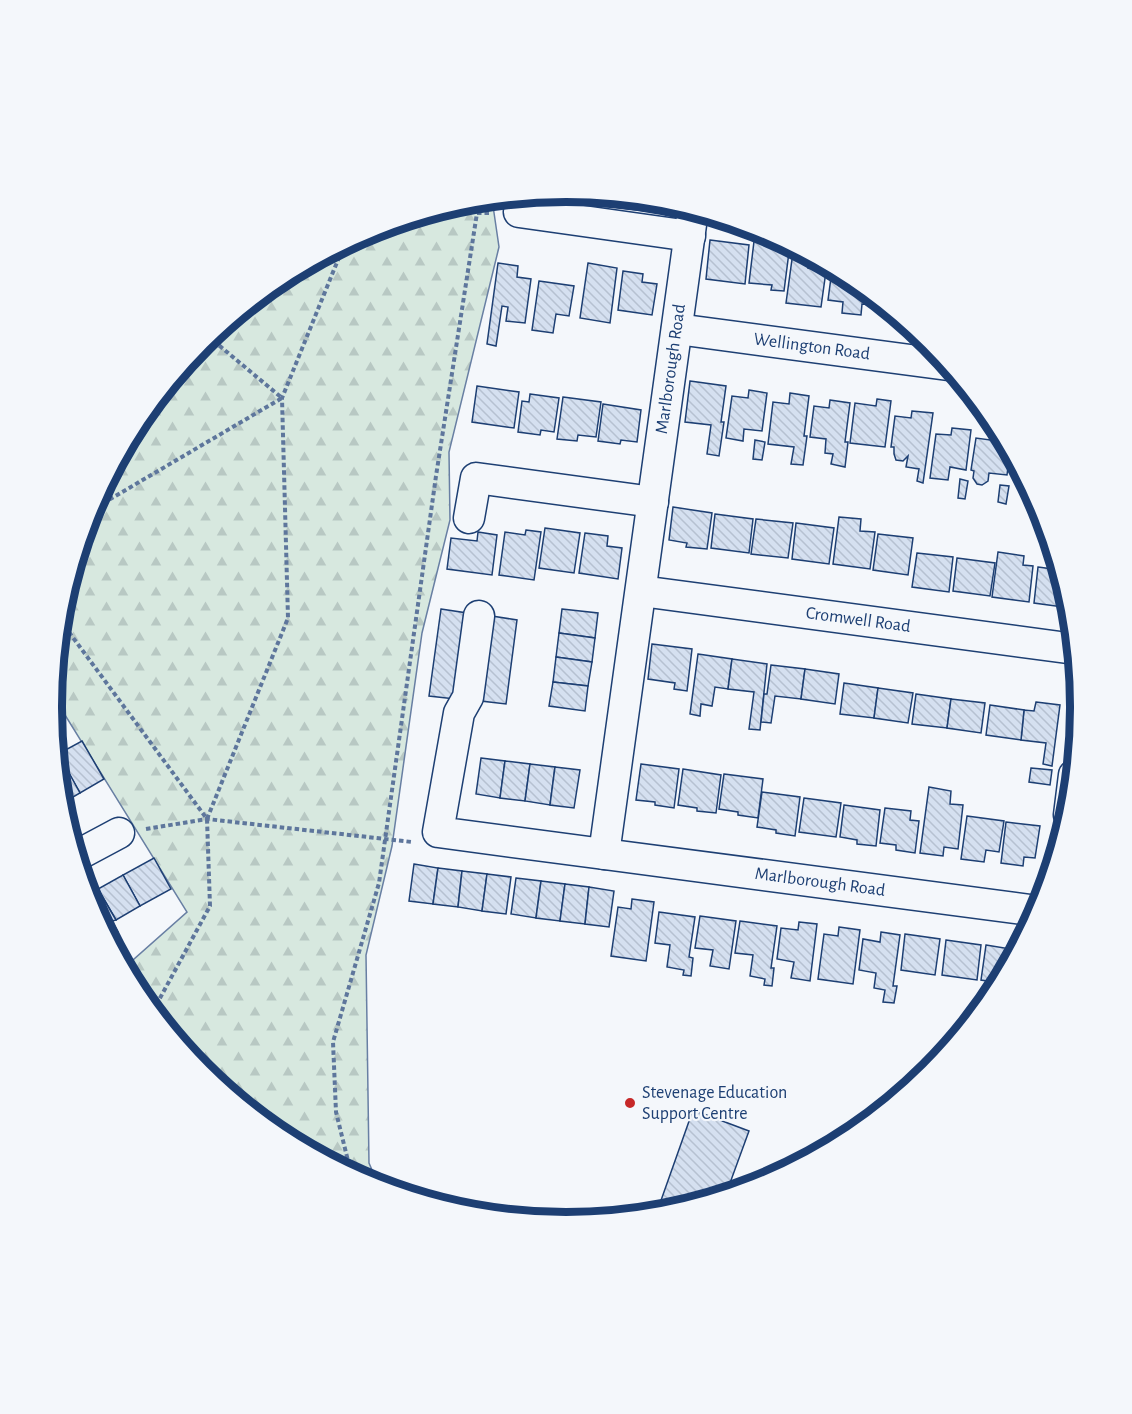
<svg xmlns="http://www.w3.org/2000/svg" width="1132" height="1414" font-family="'Alegreya Sans',sans-serif">
	<defs>
		<pattern id="forest-firs" width="22" height="20" patternUnits="userSpaceOnUse" patternTransform="scale(1.5)"><rect width="22" height="20" fill="#d7e8df"/><path d="M5 1l3.5 6h-7zM16 11l3.5 6h-7z" fill="#b8c8c3"/></pattern>
		<pattern id="building-back-hatch" width="6" height="6" patternUnits="userSpaceOnUse" patternTransform="scale(1.5)"><rect width="6" height="6" fill="#d5e0f0"/><path d="M-1 5l2 2M0 0l6 6M5-1l2 2" fill="none" stroke="#b6c1d1"/></pattern>
	</defs>
	<rect width="100%" height="100%" fill="#f4f7fb"/>
	<path fill="url(#forest-firs)" stroke="#687fa3" stroke-width="1.5" d="M492,199l7,48 -50,205 1,68 -28,113 -30,213 -26,109 3,208 10,23 -10,-3 -89,-48 -78,-64 -64,-78 -14,-25 63,-56 -135,-218 9,-88 29,-96 48,-89 64,-78 78,-64 89,-48 97,-29z"/>
	<g fill="url(#building-back-hatch)" stroke="#1d3f73" stroke-width="1.5">
		<path d="M615,197l31,3 -1,11 -31,-4z"/>
		<path d="M755,233l14,1 12,7 -1,10 9,1 -5,39 -13,-1 1,-5 -23,-2z"/>
		<path d="M710,240l39,5 -4,39 -39,-5z"/>
		<path d="M793,252l11,1 5,3 -1,12 18,3 -5,36 -35,-4z"/>
		<path d="M498,263l20,3 -1,11 14,2 -6,44 -19,-2 2,-14 -6,-1 -6,40 -9,-2z"/>
		<path d="M588,263l29,5 -7,55 -30,-5z"/>
		<path d="M832,270l5,1 15,8 21,17 -1,9 -10,-1 -1,11 -19,-2 1,-11 -15,-2z"/>
		<path d="M623,271l20,3 -1,8 15,2 -5,31 -34,-5z"/>
		<path d="M539,281l35,5 -5,30 -13,-2 -3,19 -21,-3z"/>
		<path d="M690,381l36,5 -5,36h3l-5,34 -12,-2 4,-29 -26,-3z"/>
		<path d="M477,386l42,6 -5,36 -42,-6z"/>
		<path d="M749,390l18,3 -5,38 -18,-2 -1,12 -17,-3 6,-42 16,2z"/>
		<path d="M790,393l19,3 -5,40h3l-4,29 -12,-1 3,-17 -26,-3 5,-42 16,2z"/>
		<path d="M530,394l29,4 -5,34 -13,-2 -1,5 -22,-3 4,-31 7,1z"/>
		<path d="M563,397l38,5 -5,35 -18,-2 -1,6 -20,-2z"/>
		<path d="M877,399l14,2 -6,46 -35,-4 5,-40 21,3z"/>
		<path d="M830,400l20,3 -5,39h3l-3,25 -14,-3 2,-10 -8,-1 1,-14 -16,-2 4,-31 15,2z"/>
		<path d="M603,404l38,6 -4,32 -16,-2 -1,4 -22,-3z"/>
		<path d="M912,411l21,2 -10,70 -6,-2 2,-12 -13,-2 2,-11 -5,5 -7,-1 -2,-6v-7h-3l4,-31 16,2z"/>
		<path d="M952,428l19,2 -5,40 -16,-3 -2,13 -18,-2 6,-44 15,1z"/>
		<path d="M991,432l10,1 9,18 -3,24 -18,-2 -1,8 -6,4 -5,-1 -4,-6 1,-7 -3,-1 5,-32 14,2z"/>
		<path d="M755,440l10,2 -3,18 -9,-1z"/>
		<path d="M1014,458l10,18 -12,-1z"/>
		<path d="M960,479l8,2 -3,18 -7,-1z"/>
		<path d="M1000,485l9,1 -3,18 -8,-2z"/>
		<path d="M673,507l39,6 -5,36 -21,-2 1,-4 -18,-3z"/>
		<path d="M715,514l38,5 -4,34 -38,-5z"/>
		<path d="M839,517l22,2 -1,12 15,1 -5,37 -37,-5z"/>
		<path d="M756,519l37,4 -5,35 -37,-4z"/>
		<path d="M796,523l38,5 -5,36 -37,-5z"/>
		<path d="M545,528l35,5 -6,40 -35,-5z"/>
		<path d="M526,530l15,2 -7,48 -35,-5 6,-43 20,3z"/>
		<path d="M478,532l19,3 -5,40 -45,-6 4,-31 26,3z"/>
		<path d="M585,533l23,3 -1,10 15,2 -4,31 -39,-6z"/>
		<path d="M878,534l35,4 -5,37 -35,-5z"/>
		<path d="M998,552l26,4 -1,9 10,1 -4,36 -37,-5z"/>
		<path d="M917,553l36,4 -4,35 -37,-5z"/>
		<path d="M957,558l38,5 -5,33 -37,-5z"/>
		<path d="M1038,567l22,3 10,34v4l-36,-5z"/>
		<path d="M441,609l26,4 -12,86 -26,-3z"/>
		<path d="M562,609l36,4 -3,25 -36,-5z"/>
		<path d="M492,616l25,4 -11,84 -25,-3z"/>
		<path d="M559,633l36,5 -3,24 -36,-5z"/>
		<path d="M652,644l40,5 -5,42 -13,-2 1,-6 -27,-4z"/>
		<path d="M698,654l34,5 -4,30 -13,-2 -3,19 -11,-2 -1,12 -10,-2z"/>
		<path d="M556,657l36,5 -4,24 -35,-4z"/>
		<path d="M732,659l35,5 -7,66 -11,-1 5,-37 -26,-3z"/>
		<path d="M771,665l34,4 -4,30 -26,-3 -4,27 -10,-1 3,-28h3z"/>
		<path d="M805,669l34,5 -4,30 -34,-5z"/>
		<path d="M553,682l35,4 -3,25 -36,-5z"/>
		<path d="M844,683l34,5 -4,30 -34,-4z"/>
		<path d="M878,688l35,5 -5,30 -34,-5z"/>
		<path d="M916,694l35,5 -4,29 -35,-4z"/>
		<path d="M951,699l34,4 -4,30 -34,-5z"/>
		<path d="M1036,702l24,3 -8,61 -9,-2 3,-21 -25,-3 3,-30 10,1z"/>
		<path d="M990,705l34,5 -3,30 -35,-5z"/>
		<path d="M82,741l22,38 -24,14 -22,-39z"/>
		<path d="M481,758l24,3 -5,37 -24,-4z"/>
		<path d="M505,761l25,3 -5,37 -25,-3z"/>
		<path d="M63,762l17,31 -19,11 -4,-38z"/>
		<path d="M530,764l25,3 -5,38 -25,-4z"/>
		<path d="M641,764l38,5 -5,39 -19,-3v-3l-19,-2z"/>
		<path d="M555,767l25,3 -6,38 -24,-3z"/>
		<path d="M1031,768l21,2 -2,15 -21,-3z"/>
		<path d="M683,769l38,6 -5,38 -19,-2v-3l-19,-3z"/>
		<path d="M724,774l39,5 -5,39 -20,-3v-3l-19,-3z"/>
		<path d="M929,787l22,4 -1,13 13,1 -5,44 -14,-2 -1,9 -23,-3z"/>
		<path d="M762,792l38,5 -5,39 -19,-3v-3l-19,-3z"/>
		<path d="M804,798l37,5 -5,34 -37,-5z"/>
		<path d="M844,805l36,5 -4,36 -19,-2v-4l-17,-3z"/>
		<path d="M885,808l26,3 -1,9 9,1 -4,32 -19,-3v-5l-16,-2z"/>
		<path d="M967,816l37,5 -5,31 -13,-2 -2,12 -23,-3z"/>
		<path d="M1006,822l34,4 -5,32 -11,-1 -1,9 -22,-3z"/>
		<path d="M154,858l17,31 -31,17 -17,-31z"/>
		<path d="M414,864l24,4 -5,36 -24,-3z"/>
		<path d="M438,868l24,3 -4,36 -25,-3z"/>
		<path d="M462,871l25,3 -5,37 -24,-4z"/>
		<path d="M487,874l24,3 -5,37 -24,-3z"/>
		<path d="M123,875l17,31 -24,14 -18,-31z"/>
		<path d="M516,878l25,3 -5,37 -25,-4z"/>
		<path d="M541,881l24,3 -5,37 -24,-3z"/>
		<path d="M565,884l24,3 -4,37 -25,-3z"/>
		<path d="M589,887l25,4 -5,36 -24,-3z"/>
		<path d="M98,889l18,31 -4,1 6,11 -10,6 -18,-34 -3,-9z"/>
		<path d="M632,899l22,3 -8,59 -35,-5 7,-49 13,2z"/>
		<path d="M659,912l36,5 -6,40 4,1 -2,18 -8,-1 1,-5 -17,-3 3,-22 -15,-2z"/>
		<path d="M700,916l36,5 -7,48 -19,-3 3,-16 -18,-2z"/>
		<path d="M740,921l37,5 -6,42h3l-2,18 -8,-1 1,-6 -15,-3 3,-21 -18,-2z"/>
		<path d="M799,922l18,2 -7,57 -19,-3 3,-16 -17,-3 4,-31 17,2z"/>
		<path d="M839,927l21,3 -7,54 -35,-5 6,-45 14,2z"/>
		<path d="M881,932l19,3 -7,51h4l-3,17 -11,-1 2,-12 -11,-2 2,-15 -17,-3 4,-31 17,3z"/>
		<path d="M905,934l35,5 -5,36 -34,-5z"/>
		<path d="M946,940l35,5 -4,35 -35,-5z"/>
		<path d="M986,945l31,5 -17,33 -19,-3z"/>
		<path d="M693,1110l56,21 -23,63 -54,16 -13,-4z"/>
	</g>
	<g fill="none" stroke-linecap="round" stroke-linejoin="round">
		<g stroke="#1d3f73" stroke-width="33">
			<g id="minor">
				<path id="s1" d="M693,210l-89,644 434,57"/>
				<path d="M519,212l171,24"/>
				<path id="s2" d="M677,329l271,36"/>
				<path d="M469,518l7,-40 177,24"/>
				<path id="s3" d="M641,591l434,58"/>
				<path d="M479,616l-11,81 -9,16 -21,119 166,22"/>
				<path d="M1069,815l5,-40"/>
				<path d="M76,856l43,-23"/>
			</g>
		</g>
		<g stroke="#5e769c" stroke-width="4" stroke-dasharray="4.5 3" stroke-linecap="butt">
			<path d="M477,213h15"/>
			<path d="M90,511l192,-113 -73,-61"/>
			<path d="M60,620l147,199 3,87 -57,105"/>
			<path d="M207,819l81,-201 -6,-220 62,-153"/>
			<path d="M146,829l61,-10 205,23"/>
			<path d="M351,1173l-15,-61 -3,-70 46,-159 57,-407 41,-263v-12"/>
		</g>
		<use href="#minor" stroke="#f4f7fb" stroke-width="30"/>
	</g>
	<circle fill="#c62828" stroke="#f4f7fb" stroke-width="2" cx="630" cy="1103" r="6"/>
	<g text-anchor="middle" dominant-baseline="central" stroke-width="4.5" stroke-linejoin="round" paint-order="stroke">
		<g font-size="18" fill="#1d3f73" stroke="#f4f7fb">
			<text stroke="none"><textPath href="#s2" startOffset="136">Wellington Road</textPath></text>
			<text transform="translate(671 369) rotate(-82)">Marlborough Road</text>
			<text stroke="none"><textPath href="#s3" startOffset="219">Cromwell Road</textPath></text>
			<text stroke="none"><textPath href="#s1" startOffset="868">Marlborough Road</textPath></text>
		</g>
		<g font-size="18" fill="#1d3f73" stroke="#f4f7fb" text-anchor="start">
			<text x="642" y="1093">Stevenage Education<tspan x="642" dy="21">Support Centre</tspan></text>
		</g>
	</g>
	<path d="M0 0H1132V1414H0ZM566 202H566A504 504 0 0 1 1070 706V708A504 504 0 0 1 566 1212H566A504 504 0 0 1 62 708V706A504 504 0 0 1 566 202Z" fill="#f4f7fb" fill-rule="evenodd"/>
	<path fill="none" stroke="#1d3f73" stroke-width="8" d="M566 202H566A504 504 0 0 1 1070 706V708A504 504 0 0 1 566 1212H566A504 504 0 0 1 62 708V706A504 504 0 0 1 566 202Z"/>
</svg>
